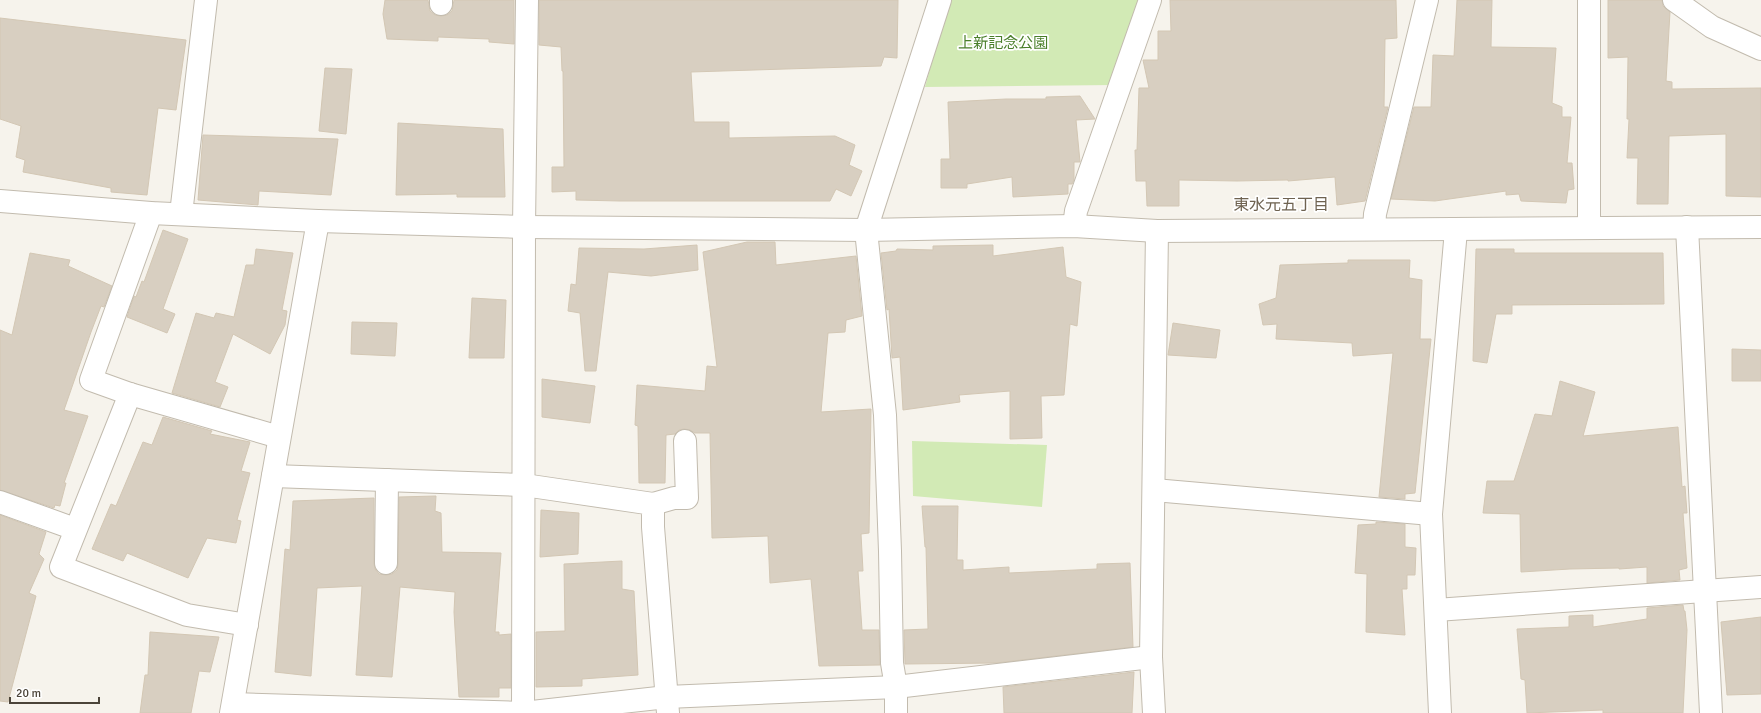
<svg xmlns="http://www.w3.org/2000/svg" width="1761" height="713" font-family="Signika,'Noto Sans JP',sans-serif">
	<rect width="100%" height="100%" fill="#f6f3ec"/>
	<g fill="#d2eab5">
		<path d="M949,0h195l-29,85 -190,2z"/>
		<path d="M912,441l135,4 -5,62 -129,-11z"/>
	</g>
	<g fill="#d8cfc1" stroke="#d3c7b4">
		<path d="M385,0h43l2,11 5,4 6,1 6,-1 5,-4 2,-11h60v44l-25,-2v-3l-51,-2v4l-51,-2 -4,-25z"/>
		<path d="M539,0h359l-1,58 -13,-1 -3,9 -190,6 3,50h35v16l106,-2 20,9 -6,20 13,6 -11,25 -15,-7 -6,12h-210l-44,-1v-9l-24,1v-25h12l-1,-96h-1l-1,-24 -22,-2z"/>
		<path d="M1170,0h226l1,38 -12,1 -1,68h4l-23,94 -28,4 -2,-28 -47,4v-1l-51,1 -58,-1v26h-32l-1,-25h-10l-1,-31h2l2,-62h10l-6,-28h15v-29h13z"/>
		<path d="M1457,0h35l-1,47 65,1 -4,55 10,4v10h9l-4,46h5l2,26 -6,1 -2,13 -45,-2 -2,-7 -13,1v-4l-71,10 -44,-2 23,-92h17l2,-52 21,1z"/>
		<path d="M1608,0h54l1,6 7,6 -4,69 6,1v7l89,-1v109l-35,-1v-62l-57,2 -1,68h-31l1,-46h-11l2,-39h-2l1,-62 -20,1z"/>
		<path d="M0,18l186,22 -10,70 -18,-2 -11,87 -36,-3v-4l-88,-16 2,-12 -9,-3 5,-31 -21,-7z"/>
		<path d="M325,68l27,1 -6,65 -27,-3z"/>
		<path d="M1080,96l15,23 -19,1 4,42h-6v18l-2,4h-4v10l-55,3 -1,-20 -45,7v4h-26v-29h9l-2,-57 58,-3h40v-2z"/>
		<path d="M398,123l105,6 2,68h-48v-3l-61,1z"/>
		<path d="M203,135l135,4 -7,56 -72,-4 -1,14 -60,-5z"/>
		<path d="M163,230l25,9 -25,70 12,5 -8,19 -40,-16 7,-21 2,1 6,-16 2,1z"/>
		<path d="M747,242h28l1,23 80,-9 6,60 -16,4 -1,12 -17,1 -7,79 50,-3 -2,124 -8,1 2,37h-5l4,59h17l1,35 -61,1 -8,-87 -41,4 -2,-47 -56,2 -2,-105h-15l-5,-3 -6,-1 -5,1 -4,4 -9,1 -1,48h-26l-1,-57 -3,-1 2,-40 68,6 2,-25 10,1 -14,-115z"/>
		<path d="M697,245l1,25 -47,6 -43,-4 -12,99h-11l-5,-58 -12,-2 3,-27 5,1 3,-37 65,1z"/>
		<path d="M993,245v11l70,-9 3,30 15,5 -4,44 -7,-2 -6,71 -23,1 1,42 -32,1v-48l-51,4 1,7 -57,8 -3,-53 -8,1 -3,-49 -2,1 -6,-57 15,-2 1,-2 36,1v-4z"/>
		<path d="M256,249l37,4 -11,57 5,1 -2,14 -15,29 -37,-20 -18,48 13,5 -8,20 -48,-14 24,-80 18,5 2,-5 18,4 12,-52h8z"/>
		<path d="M1476,249h38v4h149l1,51 -152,1v9h-16l-9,49 -14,-2z"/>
		<path d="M30,253l40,7 -2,6 44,20 -8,21 -3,-1 -10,26 -27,78 24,6 -24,67h2l-6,23 -5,-1 -1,3 -54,-18v-160l12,5z"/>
		<path d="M1348,260h62l-1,18 13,2 -2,59h11l-16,154 -10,1v5l-26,-2 14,-144 -40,3 -1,-13 -76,-4 1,-15 -14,1 -4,-21 17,-6 4,-33 68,-2z"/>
		<path d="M472,298l34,2 -2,58h-35z"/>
		<path d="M352,322l45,1 -2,33 -44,-2z"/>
		<path d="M1173,323l47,7 -4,28 -48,-3z"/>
		<path d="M1732,349l29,1v31h-29z"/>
		<path d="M542,379l53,7 -5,37 -48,-6z"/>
		<path d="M1560,381l35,11 -12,44 95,-9 4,60 3,-1 2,27h-4l4,55 -8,2 1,10 -33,3v-16l-28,2v-1l-49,1 -49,3 -1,-58 -37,-1 4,-32h27l21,-67 17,2z"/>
		<path d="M163,417l49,14 -2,3 40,8 -9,29 9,2 -13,47 4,1 -5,22 -29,-5 -19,40 -61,-25 -4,8 -31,-12 19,-45 5,2 27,-64 9,3z"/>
		<path d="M436,496l-1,15 6,2 1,39 59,1 -6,79h4v3l12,-1v54h-12v9h-40l-5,-85 1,-20 -55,-5 -8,90 -36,-2 6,-89 -45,2 -6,88 -36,-4 10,-123 5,1 3,-49 81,-3v65l1,6 4,5 7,1 6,-1 5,-4 1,-6 1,-67z"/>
		<path d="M922,506h36l-1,54h6v10l46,-3v6l88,-4v-5l33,-1 3,84 -137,16 -91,1 -1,-34 24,-1 -2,-82h-1z"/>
		<path d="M541,510l38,3 -1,41 -38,3z"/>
		<path d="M0,515l46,17 -7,22 5,5 -15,34 7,3 -28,106 -8,-1z"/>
		<path d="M1376,522l29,2v23l11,1 -1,27h-8v14h-5l3,46 -39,-3 1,-58 -12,-1 3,-48 18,-1z"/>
		<path d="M622,561v28l12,2 4,84 -56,4v7l-46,1v-55l29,-1 -1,-67z"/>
		<path d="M1683,605l1,6h1l2,19 -4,83h-80v-3l-76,3 -2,-33 -4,-1 -4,-50 52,-2v-11l24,-1v12l54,-8v-11z"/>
		<path d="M1761,617v77l-34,1 -6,-73z"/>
		<path d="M150,632l69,5 -9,35 -11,-1 -8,42h-51l5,-38h3z"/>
		<path d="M1134,672l-2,41h-128l-1,-26z"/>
	</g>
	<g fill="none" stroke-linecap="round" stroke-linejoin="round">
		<g stroke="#c2bbae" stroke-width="24">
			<g id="minor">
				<path d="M1589,0v228"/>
				<path d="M1674,0l38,27 49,22"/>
				<path d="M441,4v-4"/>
				<path d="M0,201l151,12 167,8 206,6 342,3 208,-4 83,5 604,-4"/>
				<path d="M151,213l-60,167 39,14 149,43"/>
				<path d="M181,214l25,-214"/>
				<path d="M1074,226l2,-15 74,-211"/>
				<path d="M1687,227l24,486"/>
				<path d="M1374,229l1,-15 52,-214"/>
				<path d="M130,394l-69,173 126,48 60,10"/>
				<path d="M273,476l251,9 129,19v23l15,186"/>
				<path d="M1154,490l277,24"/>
				<path d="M0,502l75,27"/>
				<path d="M653,504l21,-6h13l-2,-57"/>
				<path d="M386,563l1,-83"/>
				<path d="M1436,610l325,-23"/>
				<path d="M233,704l290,9 144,-16 229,-10 255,-30"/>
				<path d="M231,713l87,-492"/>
				<path d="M523,713l1,-486 3,-227"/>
				<path d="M896,713v-26l-4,-24 -2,-112 -5,-136 -19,-185 74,-230"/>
				<path d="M1154,713l-3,-56 6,-426"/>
				<path d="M1440,713l-9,-199 25,-284"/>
			</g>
		</g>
		<use href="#minor" stroke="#fff" stroke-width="22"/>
	</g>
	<g text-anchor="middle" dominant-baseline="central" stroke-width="3.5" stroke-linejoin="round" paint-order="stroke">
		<g font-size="15" fill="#4a7f2a" stroke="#fff">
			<text x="1003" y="43">上新記念公園</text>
		</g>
		<g font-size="16" fill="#6e6250" stroke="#fff">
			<text x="1281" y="205">東水元五丁目</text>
		</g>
	</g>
	<path d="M10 697v6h89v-6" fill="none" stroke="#4b4439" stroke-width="2"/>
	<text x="16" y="697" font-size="12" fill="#4b4439" stroke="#ffffff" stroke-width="3" paint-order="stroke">20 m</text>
</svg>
